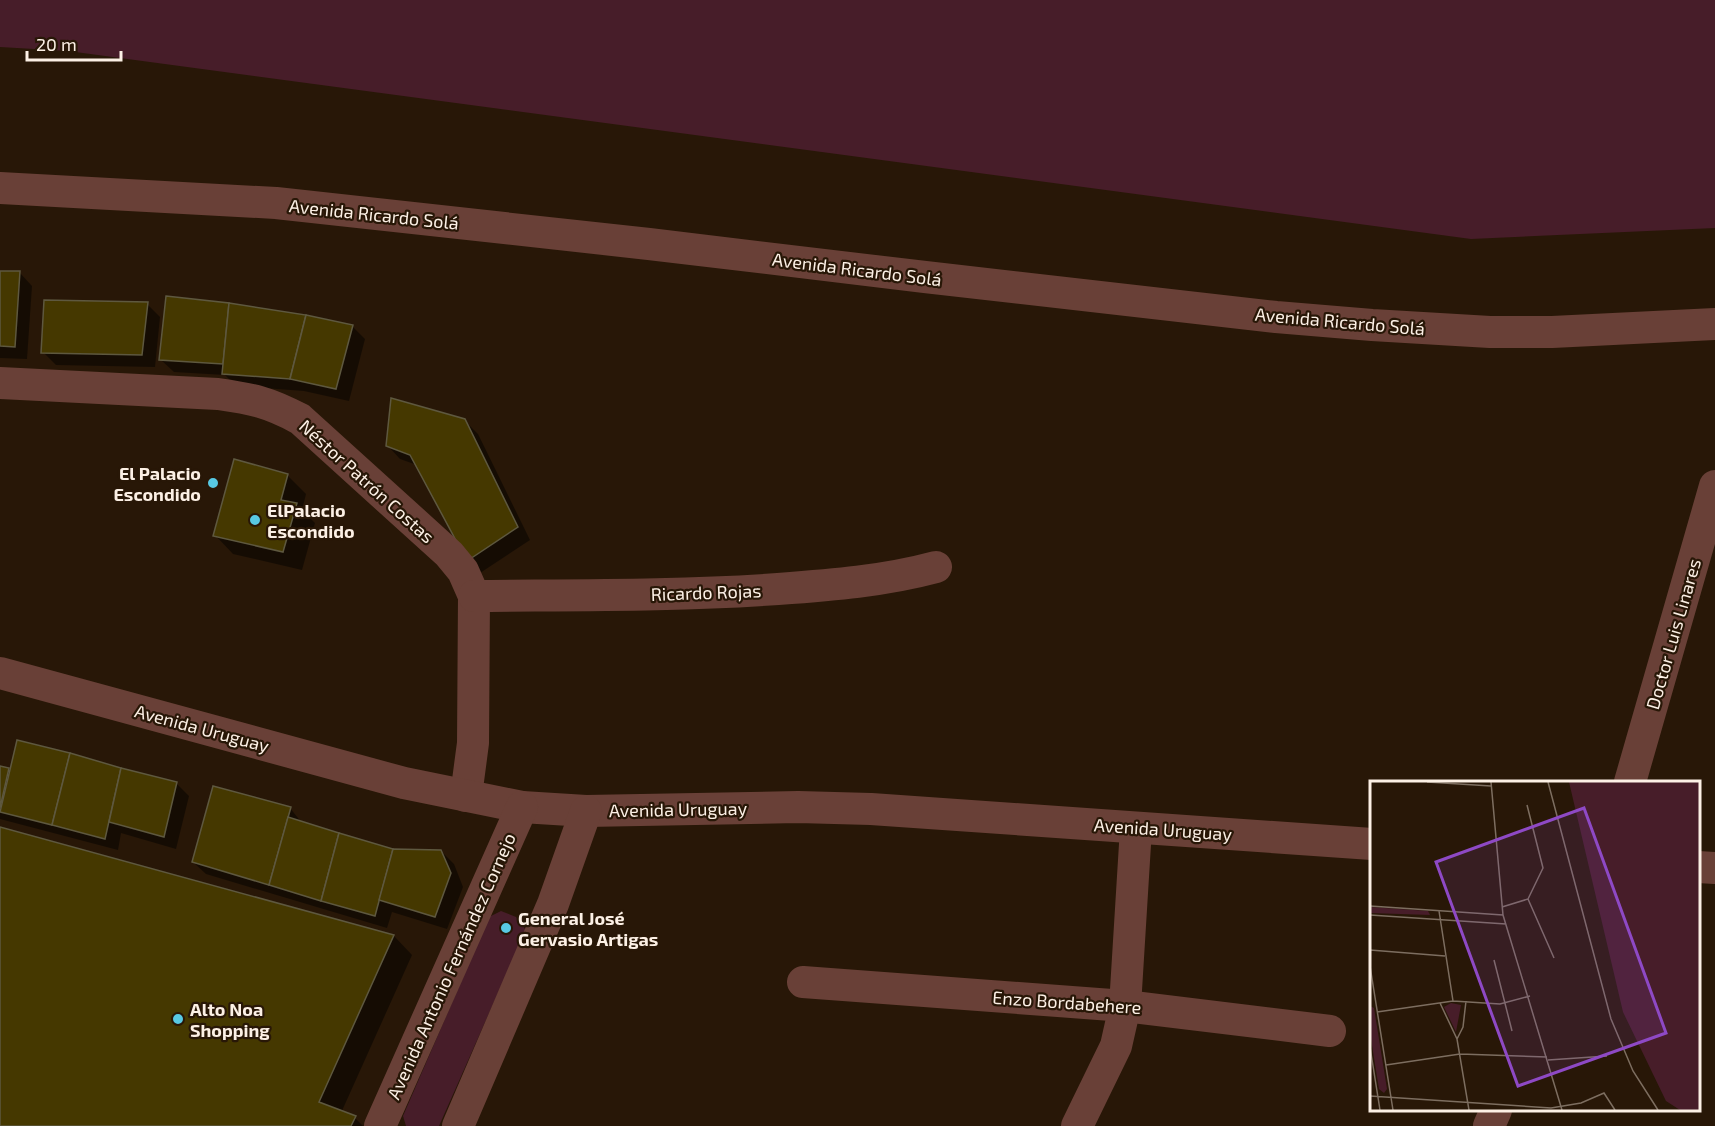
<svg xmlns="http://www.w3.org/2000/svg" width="1715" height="1126" font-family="'Exo 2',sans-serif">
	<rect width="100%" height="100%" fill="#281707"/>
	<g fill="#471d29">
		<path d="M0,0h1715v228l-244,11 -1403,-188 -68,-4z"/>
		<path d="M501,911l15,6 10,13 -87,196h-33l-3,-10 86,-199z"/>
	</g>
	<g fill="#0007">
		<path d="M0,272l20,1 12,13 -5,73 -27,-1z"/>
		<path d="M147,304l13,13 -5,50 -99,-2 -13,-13z"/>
		<path d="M352,326l13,13 -16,62 -45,-10 -68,-5 -11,-11 -51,-3 -13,-12z"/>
		<path d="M464,420l14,14 52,106 -50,33 -63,-108 -17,-6 -12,-13z"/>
		<path d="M287,475l19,19 -4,16 13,13 -13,47 -69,-16 -18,-19z"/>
		<path d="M18,742l158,41 13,13 -13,53 -55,-16 -3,17 -118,-31v-52l11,2z"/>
		<path d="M290,808l12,15 90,27 49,1 13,13 9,23 -16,42 -55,-17 -5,16 -181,-54 -13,-12z"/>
		<path d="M0,829l394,107 18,19 -71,158 14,5 8,8h-363z"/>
	</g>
	<g fill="#453800" stroke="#5e583f" stroke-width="1.5">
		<path d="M0,271h20l-5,76 -15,-1z"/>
		<path d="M166,296l63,7 -6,61 -64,-4z"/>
		<path d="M44,300l104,2 -6,53 -101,-2z"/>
		<path d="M229,303l77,12 -16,64 -68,-5z"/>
		<path d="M306,315l47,10 -17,64 -46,-10z"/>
		<path d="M391,398l74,21 53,108 -51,34 -57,-106 -24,-9z"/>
		<path d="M234,459l54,15 -7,26 16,3 -14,49 -70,-16z"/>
		<path d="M17,740l53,13 -18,72 -52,-13z"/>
		<path d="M70,753l51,15 -16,71 -53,-14z"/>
		<path d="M0,766l9,2 -9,40z"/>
		<path d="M121,768l56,14 -13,55 -55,-15z"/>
		<path d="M213,786l78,21 -22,78 -77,-23z"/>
		<path d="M288,817l51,16 -18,68 -52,-16z"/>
		<path d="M0,827l394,108 -75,167 37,14 -5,10h-351z"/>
		<path d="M339,833l54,16 -18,67 -54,-15z"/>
		<path d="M393,849l48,1 10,23 -16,44 -56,-17z"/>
	</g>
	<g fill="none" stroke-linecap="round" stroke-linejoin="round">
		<g stroke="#694037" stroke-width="32">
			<path d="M0,188l276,15 373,41 276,33 351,40 96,8 118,7h62l163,-8"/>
			<path d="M0,383l218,11c35,5 50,8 82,25l149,135 14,17 11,25 -1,147 -7,53"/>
			<path d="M474,596c101,-1 203,0 304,-7 54,-4 106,-8 158,-22"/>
			<path d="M0,673l404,110 118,24 64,4 212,-4 73,2 501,35"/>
			<path d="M1630,782l85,-296"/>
			<path d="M1698,867l17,1"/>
			<path d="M803,982l322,24 205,25"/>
			<path d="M380,1126l142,-319"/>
			<path d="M458,1126l95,-222 33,-93"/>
			<path d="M1077,1126l39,-80 9,-40 11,-178"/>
			<path d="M1489,1126l7,-16"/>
		</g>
	</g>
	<g fill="#58c9e3" stroke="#281707" stroke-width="2">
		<circle cx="213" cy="483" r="6"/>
		<circle cx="255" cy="520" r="6"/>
		<circle cx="506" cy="928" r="6"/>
		<circle cx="178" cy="1019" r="6"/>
	</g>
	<g text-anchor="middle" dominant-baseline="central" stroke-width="4.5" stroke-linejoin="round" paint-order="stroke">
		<g font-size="18" fill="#fcf0e5" stroke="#281707">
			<text transform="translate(374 214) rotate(6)">Avenida Ricardo Solá</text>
			<text transform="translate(857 269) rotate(7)">Avenida Ricardo Solá</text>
			<text transform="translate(1340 321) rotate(5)">Avenida Ricardo Solá</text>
			<text transform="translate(367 481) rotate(42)">Néstor Patrón Costas</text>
			<text transform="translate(706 592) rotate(-2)">Ricardo Rojas</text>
			<text transform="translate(1673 634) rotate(-74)">Doctor Luis Linares</text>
			<text transform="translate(202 728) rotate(15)">Avenida Uruguay</text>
			<text transform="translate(678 809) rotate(-1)">Avenida Uruguay</text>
			<text transform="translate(1163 829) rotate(4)">Avenida Uruguay</text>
			<text transform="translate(451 966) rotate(-66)">Avenida Antonio Fernández Cornejo</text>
			<text transform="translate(1067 1002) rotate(4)">Enzo Bordabehere</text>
		</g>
		<g font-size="18" font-weight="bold" fill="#fcf0e5" stroke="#281707" text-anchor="start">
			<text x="201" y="473" text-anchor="end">El Palacio<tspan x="201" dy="21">Escondido</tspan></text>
			<text x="267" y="510">ElPalacio<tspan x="267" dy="21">Escondido</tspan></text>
			<text x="518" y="918">General José<tspan x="518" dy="21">Gervasio Artigas</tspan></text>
			<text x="190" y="1009">Alto Noa<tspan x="190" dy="21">Shopping</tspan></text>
		</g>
	</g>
	<g transform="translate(1370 781)">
		<rect width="330" height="330" fill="#281707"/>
		<path d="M199,1h131v328h-20l-14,-9 -43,-89zM0,126l58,4 2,4 -60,-2zM81,222l10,2 -5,27 -12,-25zM0,225l4,2 13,81 -3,4 -5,-4 -9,-56z" fill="#471d29"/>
		<path fill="none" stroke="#7d6e60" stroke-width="1.5" d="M57,1l64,4M121,1l12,133 59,195M178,1l63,237 22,52 25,39M158,118l26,59M0,125l133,9M132,126l26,-8 15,-31 -16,-63M69,130l14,90M0,134l136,9M0,169l75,6M124,179l18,71M0,185l23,144M70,222l17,36 12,71M7,231l76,-11 47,3 30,-8M87,258l6,-12 3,-26M0,266l10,63M178,279l59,-4M16,284l74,-11 87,3M0,315l181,12 30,-5 23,-10 11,17"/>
		<path fill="#8e49c5" fill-opacity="0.15" stroke="#8e49c5" stroke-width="3" d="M214,27l82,225 -148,53 -82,-224z"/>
		<rect width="330" height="330" fill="none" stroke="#fcf0e5" stroke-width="3"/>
	</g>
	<path d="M27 51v9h94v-9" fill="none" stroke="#fcf0e5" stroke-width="3"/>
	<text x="36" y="51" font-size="18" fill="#fcf0e5" stroke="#281707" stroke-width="4.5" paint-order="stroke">20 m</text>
</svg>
